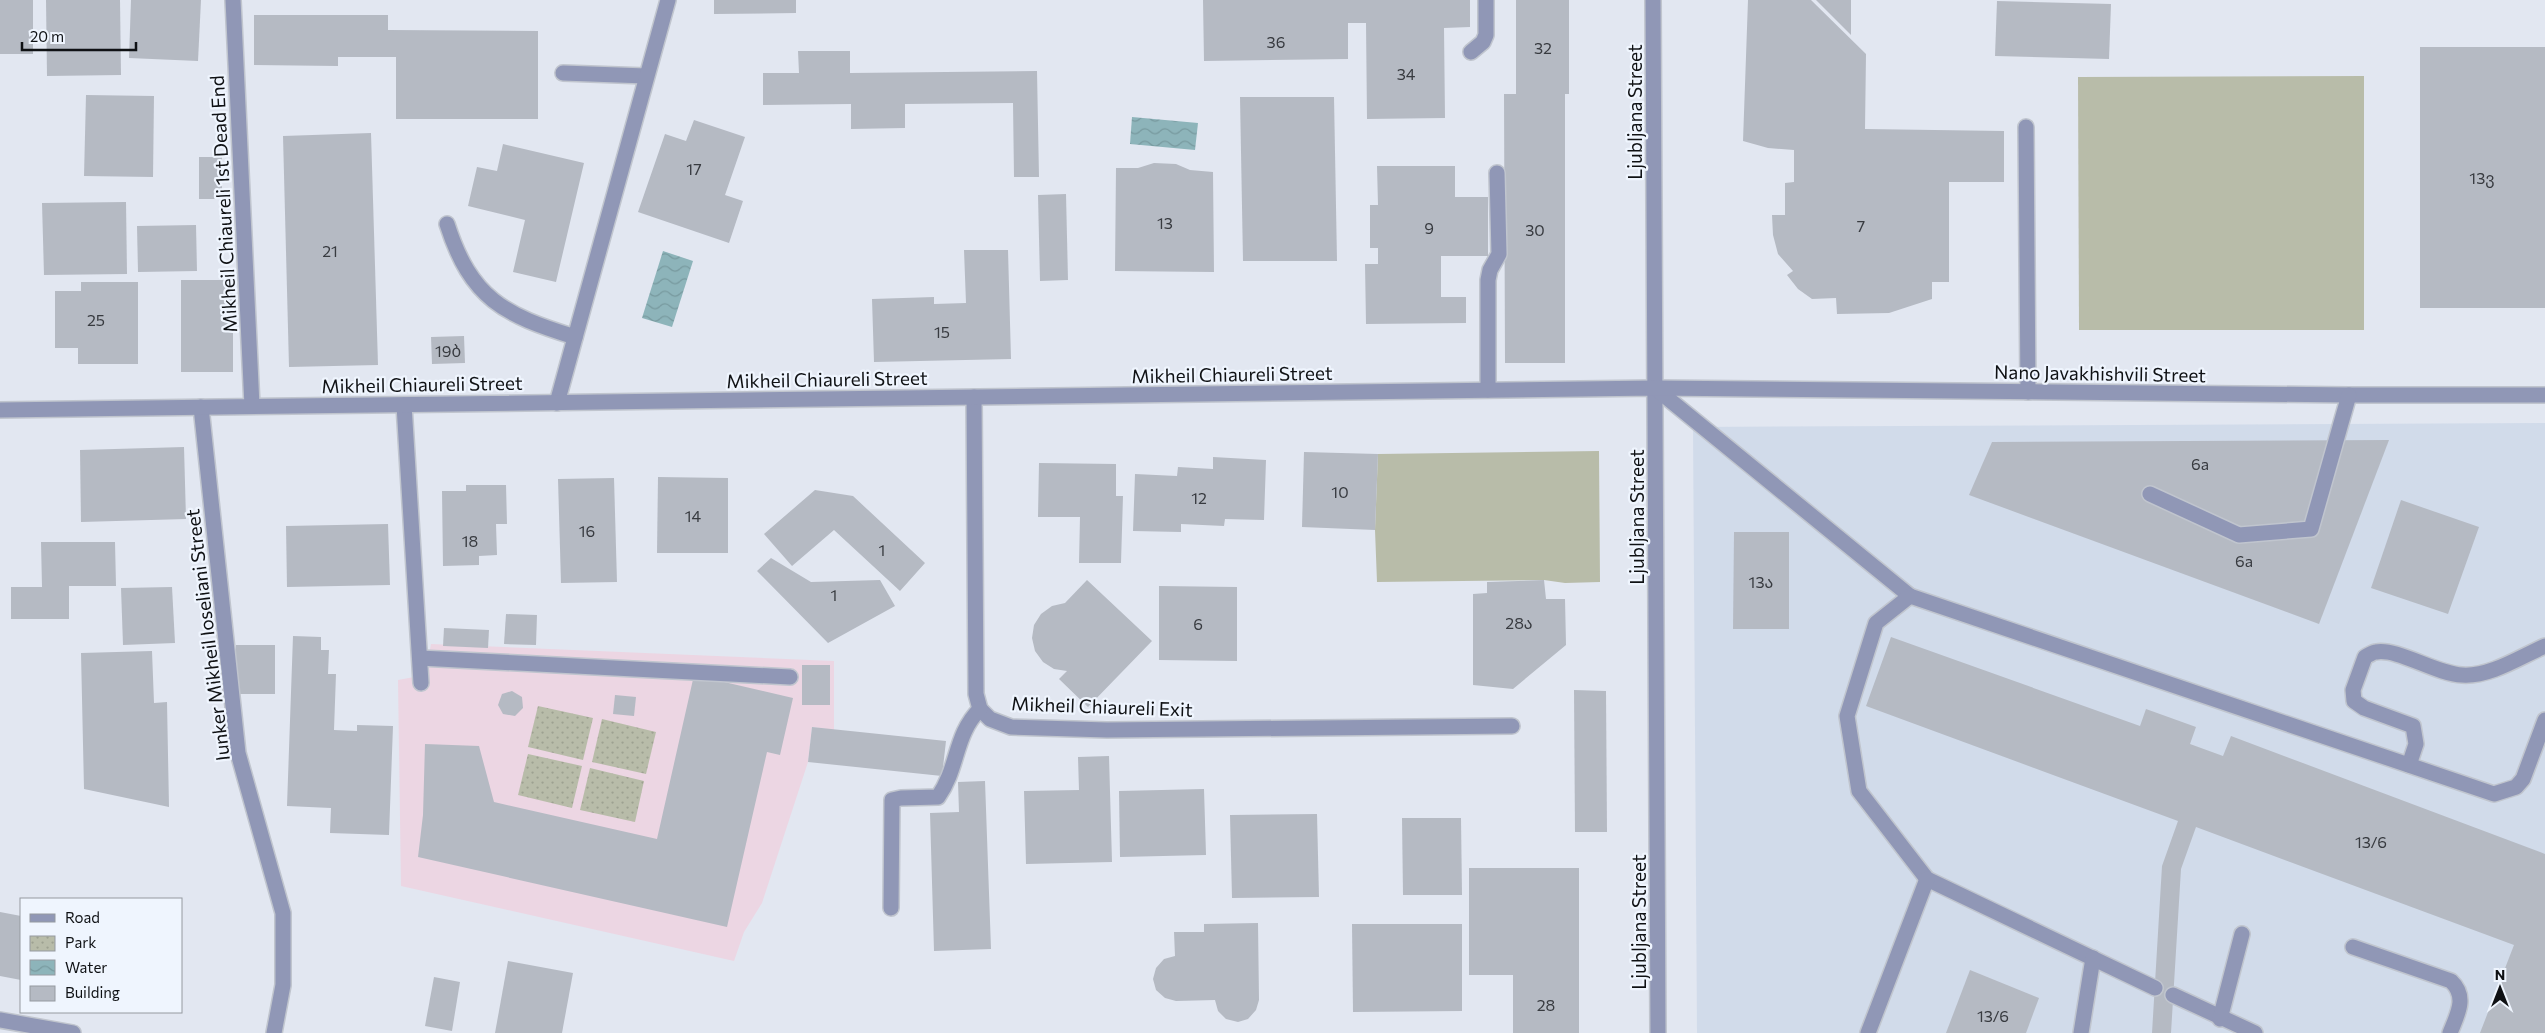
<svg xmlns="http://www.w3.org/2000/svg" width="2545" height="1033" font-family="Commissioner,'Noto Sans Georgian',sans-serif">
	<defs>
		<pattern id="park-dots" width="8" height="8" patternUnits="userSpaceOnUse" patternTransform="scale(1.25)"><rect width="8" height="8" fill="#b8bca9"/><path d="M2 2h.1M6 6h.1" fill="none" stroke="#9da191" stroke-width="1.8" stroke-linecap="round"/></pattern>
		<pattern id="water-waves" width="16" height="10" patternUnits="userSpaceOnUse" patternTransform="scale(1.25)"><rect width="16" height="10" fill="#8db4ba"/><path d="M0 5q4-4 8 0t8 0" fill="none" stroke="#789a9f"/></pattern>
	</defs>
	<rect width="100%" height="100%" fill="#e2e7f1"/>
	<path fill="#d1dbea" d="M2545,423v610h-848l-4,-606z"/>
	<path fill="#ecd6e3" d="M431,644l403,17v69l-22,-3 -4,35 -46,141 -18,29 -10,29 -333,-75 -3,-206 27,-5z"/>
	<g fill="#b8bca9">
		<path d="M2364,76v254h-285l-1,-253z"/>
		<path d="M1599,451l1,131 -35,1 -21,-3 -167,2 -2,-52 3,-76z"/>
	</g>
	<g fill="url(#park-dots)">
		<path d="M538,706l55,12 -10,42 -55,-13z"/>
		<path d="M602,719l54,13 -10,42 -54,-12z"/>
		<path d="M528,754l54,12 -10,42 -54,-13z"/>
		<path d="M590,768l54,13 -9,41 -55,-12z"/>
	</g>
	<g fill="url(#water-waves)">
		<path d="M1132,117l66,6 -3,27 -65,-6z"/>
		<path d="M663,251l30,10 -21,66 -30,-9z"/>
	</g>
	<g fill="#b5bac3">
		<rect x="0" y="0" width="33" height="54"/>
		<path d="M46,0h74l1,75 -74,1z"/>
		<path d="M131,0h70l-3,61 -69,-3z"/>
		<path d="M714,0h82v13l-82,1z"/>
		<path d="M1203,0h267v27l-26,1 1,90 -78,1 -1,-96h-18v36l-144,2z"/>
		<path d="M1516,0h53v94h-4v269h-60l-1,-269h12z"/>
		<path d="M1748,0h63l55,54 -1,75 139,2v51h-55v100h-17v17l-43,14 -52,1 -1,-16 -24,1 -14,-10 -11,-14 6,-4 -15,-17 -5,-19 -1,-20h13v-32l9,-1v-32l-26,-2 -25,-7z"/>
		<path d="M1816,0h35v35z"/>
		<path d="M1997,1l114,3 -2,55 -114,-3z"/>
		<path d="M254,15h134v15l150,1v88h-142v-62h-58v9l-84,-1z"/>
		<rect x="2420" y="47" width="125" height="261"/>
		<path d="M798,51h52v22l187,-2 2,106h-25l-1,-74 -108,1v24l-54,1v-25l-88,1v-32h36z"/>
		<path d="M86,95l68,1 -1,81 -69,-1z"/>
		<path d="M1240,97h94l3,164h-94z"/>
		<path d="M694,120l51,17 -20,58 18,6 -14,42 -91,-31 27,-78 21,7z"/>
		<path d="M371,133l7,232 -89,2 -6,-231z"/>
		<path d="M503,144l81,19 -28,119 -43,-10 12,-52 -57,-14 9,-39 20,4z"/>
		<rect x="199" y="157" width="23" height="42"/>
		<path d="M1154,163l22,1 14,6 23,2 1,100 -99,-1 1,-103h22z"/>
		<path d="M1377,166h78v31h33v59h-47v41h25v26l-100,1 -1,-60h13v-16h-8v-43h8z"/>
		<path d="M1066,194l2,86 -28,1 -2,-86z"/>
		<path d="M126,202l1,72 -83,1 -2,-72z"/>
		<path d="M196,225l1,46 -59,1 -1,-46z"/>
		<path d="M964,250h44l3,109 -137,3 -2,-63 62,-2v7l32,-1z"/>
		<rect x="181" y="280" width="52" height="92"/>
		<path d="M81,282h57v82h-60v-16h-23v-57h26z"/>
		<path d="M464,336l1,27 -33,1 -1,-27z"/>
		<path d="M2389,440l-70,184 -350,-129 23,-53z"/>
		<path d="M184,447l2,72 -105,3 -1,-72z"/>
		<path d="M1304,452l74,2 -3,76 -73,-3z"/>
		<path d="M1213,457l53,3 -2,60 -39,-1 -1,7 -43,-2v8l-48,-1 2,-57 42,2 1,-9 35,2z"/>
		<path d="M1039,463l77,1v32h7l-2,67h-42l1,-46h-42z"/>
		<path d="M658,477l70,1v75h-71z"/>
		<path d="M614,478l3,104 -56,1 -3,-104z"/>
		<path d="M466,485h40l1,39h-11l1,31 -18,1v9l-36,1 -1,-75h24z"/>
		<path d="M815,490l38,6 72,67 -25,28 -66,-61 -42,36 -28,-32z"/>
		<path d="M2401,500l78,27 -31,87 -77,-26z"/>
		<path d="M388,524l2,61 -103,2 -1,-61z"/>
		<path d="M1734,532h55v97h-56z"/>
		<path d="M41,542h74l1,44h-47v33h-58v-32h31z"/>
		<path d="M771,558l40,24 69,-2 15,26 -67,37 -71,-72z"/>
		<path d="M1087,580l65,61 -64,66 -29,-28 8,-8 -13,-2 -11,-7 -8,-11 -3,-13 2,-13 7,-11 11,-8 13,-3z"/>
		<path d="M1544,580l2,19h19l1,46 -53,44 -40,-4v-91l14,-1v-11z"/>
		<path d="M1159,586l78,1v74l-78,-1z"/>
		<path d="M172,587l3,56 -52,2 -2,-57z"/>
		<path d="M506,614l31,1 -1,30 -32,-1z"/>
		<path d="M444,628l45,2 -1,18 -45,-2z"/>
		<path d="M293,636l28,1v13h8l-1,24h8l-2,56 23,1v-6l36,1 -4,109 -59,-2 1,-25 -44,-2z"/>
		<path d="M1891,637l249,89 6,-17 50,18 -6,17 33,12 8,-20 314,118v179h-65l34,-88 -318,-118 -15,42 -10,164h-19l10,-167 16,-45 -312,-115z"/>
		<rect x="236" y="645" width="39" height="49"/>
		<path d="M152,651l2,52 13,-1 2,105 -85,-18 -3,-136z"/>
		<rect x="802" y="665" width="28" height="40"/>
		<path d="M694,675l99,23 -13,57 -13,-3 -40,175 -309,-70 5,-42 2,-71 54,2 15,56 163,37z"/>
		<path d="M1574,690l32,1 1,141h-32z"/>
		<path d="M512,691l10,6 1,11 -8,8 -12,-2 -5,-9 4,-11z"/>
		<path d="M615,695l21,2 -2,19 -21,-2z"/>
		<path d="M812,727l134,14 -4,35 -134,-14z"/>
		<path d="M1109,756l3,106 -86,2 -2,-73 55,-1 -1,-33z"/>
		<path d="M985,781l6,168 -57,2 -4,-138 29,-1 -1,-30z"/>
		<path d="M1204,789l2,66 -86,2 -1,-66z"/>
		<path d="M1317,814l2,83 -87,1 -2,-83z"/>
		<path d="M1402,818h59l1,77h-59z"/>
		<path d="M1469,868h110v165h-66v-58h-44z"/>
		<path d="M0,912l21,4v64l-21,-4z"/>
		<path d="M1258,923l1,77 -3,10 -8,9 -10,3 -12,-3 -8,-8 -3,-11 -39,1 -11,-3 -9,-8 -3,-11 3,-11 8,-9 11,-3 -1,-24h30v-8z"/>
		<path d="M1352,924h110v87l-109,1z"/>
		<path d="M508,961l65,12 -11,60h-67z"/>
		<path d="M1970,970l69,28 -13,35h-80z"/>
		<path d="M434,977l26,5 -8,49 -27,-5z"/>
	</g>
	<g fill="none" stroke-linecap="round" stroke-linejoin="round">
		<g stroke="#c0c5ce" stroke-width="18">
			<g id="minor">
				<path d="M233,0l19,406"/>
				<path d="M1653,0l5,1033"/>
				<path d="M1471,52l12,-10 3,-7v-35"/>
				<path d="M563,73l83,3"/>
				<path d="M2026,127l2,265"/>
				<path d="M447,224c24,75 57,91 128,113"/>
				<path d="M1655,388l255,208"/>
				<path d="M1488,390v-110l2,-10 9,-16 -2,-81"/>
				<path d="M974,397l2,297 4,15 10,10 21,8 96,3 405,-4"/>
				<path d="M557,403l111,-403"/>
				<path d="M404,405l17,278"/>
				<path d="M201,407l37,346 45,160v72l-9,48"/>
				<path d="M0,410l1655,-22 694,7h196"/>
				<path d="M2150,494l89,41 72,-6 38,-134"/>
				<path d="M420,658l370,19"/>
				<path d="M2409,765l7,-21 -3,-18 -49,-18 -10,-7 -1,-11 12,-33c4,-2 8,-5 11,-5 22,-4 60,22 86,23 28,2 58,-18 83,-29"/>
				<path d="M891,908l1,-108 9,-2 37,-1c21,-30 16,-62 42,-88"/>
				<path d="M2353,947l98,34c17,16 6,34 -1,52"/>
				<path d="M2155,988l-228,-109 -68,-88 -12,-75 29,-93 34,-27 584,198 22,-7 7,-8 22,-59"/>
				<path d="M2173,995l82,38"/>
				<path d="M2220,1019l22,-85"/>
				<path d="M0,1020l73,13"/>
				<path d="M1868,1033l59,-154"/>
				<path d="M2081,1033l12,-75"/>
			</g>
		</g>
		<use href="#minor" stroke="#9097b6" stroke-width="15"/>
	</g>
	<g text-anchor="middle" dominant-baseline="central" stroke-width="4.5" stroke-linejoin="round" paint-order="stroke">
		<g font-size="16" fill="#383b40">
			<text x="1276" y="41">36</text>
			<text x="1543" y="47">32</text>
			<text x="1406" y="73">34</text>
			<text x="694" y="168">17</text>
			<text x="2482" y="177">13ვ</text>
			<text x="1165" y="222">13</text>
			<text x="1861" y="225">7</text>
			<text x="1429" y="227">9</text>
			<text x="1535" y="229">30</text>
			<text x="330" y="250">21</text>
			<text x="96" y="319">25</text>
			<text x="942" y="331">15</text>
			<text x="448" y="350">19ბ</text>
			<text x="2200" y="463">6a</text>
			<text x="1340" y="491">10</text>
			<text x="1199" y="497">12</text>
			<text x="693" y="515">14</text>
			<text x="587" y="530">16</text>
			<text x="470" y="540">18</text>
			<text x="882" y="549">1</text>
			<text x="2244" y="560">6a</text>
			<text x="1761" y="581">13ა</text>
			<text x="834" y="594">1</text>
			<text x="1519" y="622">28ა</text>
			<text x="1198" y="623">6</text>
			<text x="2371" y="841">13/6</text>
			<text x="1546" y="1004">28</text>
			<text x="1993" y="1015">13/6</text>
		</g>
		<g font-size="19" fill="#0f1114" stroke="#eff5fe">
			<text transform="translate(1634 112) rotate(-90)">Ljubljana Street</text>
			<text transform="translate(223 204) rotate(-93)">Mikheil Chiaureli 1st Dead End</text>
			<text transform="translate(2100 373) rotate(1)">Nano Javakhishvili Street</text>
			<text transform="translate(1232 374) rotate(-1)">Mikheil Chiaureli Street</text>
			<text transform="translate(827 379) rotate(-1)">Mikheil Chiaureli Street</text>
			<text transform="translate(422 384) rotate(-1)">Mikheil Chiaureli Street</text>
			<text transform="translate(1636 517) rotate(-90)">Ljubljana Street</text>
			<text transform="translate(207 635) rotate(-97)">Iunker Mikheil Ioseliani Street</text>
			<text transform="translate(1102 706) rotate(2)">Mikheil Chiaureli Exit</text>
			<text transform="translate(1638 922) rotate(-90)">Ljubljana Street</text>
		</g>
	</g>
	<rect x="20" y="898" width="162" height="115" fill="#eff5fe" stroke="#959aa0"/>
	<rect x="30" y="914" width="25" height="8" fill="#9097b6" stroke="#959aa0"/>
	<text x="65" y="923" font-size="15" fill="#0f1114">Road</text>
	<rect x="30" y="936" width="25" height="15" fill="url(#park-dots)" stroke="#959aa0"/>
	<text x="65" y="948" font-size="15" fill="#0f1114">Park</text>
	<rect x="30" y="960" width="25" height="15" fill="url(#water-waves)" stroke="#959aa0"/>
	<text x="65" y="973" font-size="15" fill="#0f1114">Water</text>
	<rect x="30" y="986" width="25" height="15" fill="#b5bac3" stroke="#959aa0"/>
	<text x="65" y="998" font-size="15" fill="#0f1114">Building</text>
	<g transform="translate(2500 988)" stroke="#eff5fe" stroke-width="4" paint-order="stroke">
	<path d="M0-4L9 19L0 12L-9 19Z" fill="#0f1114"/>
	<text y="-8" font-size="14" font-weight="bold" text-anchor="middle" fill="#0f1114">N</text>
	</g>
	<path d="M22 42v8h114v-8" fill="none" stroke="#0f1114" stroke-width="2.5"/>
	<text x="30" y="42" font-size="15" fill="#0f1114" stroke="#eff5fe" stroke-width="4" paint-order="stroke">20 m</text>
</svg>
